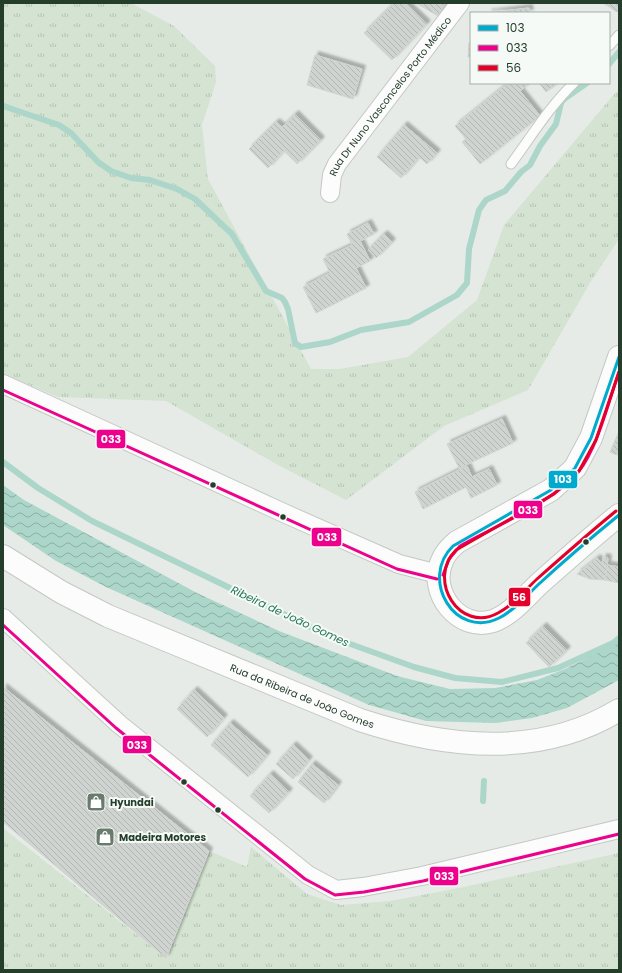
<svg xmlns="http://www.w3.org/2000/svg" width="622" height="973" font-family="Poppins,sans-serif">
	<defs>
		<pattern id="grass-tufts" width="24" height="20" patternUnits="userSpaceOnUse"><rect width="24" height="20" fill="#d4e3d2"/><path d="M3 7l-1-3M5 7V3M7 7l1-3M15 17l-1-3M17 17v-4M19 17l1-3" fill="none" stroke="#b6c4b4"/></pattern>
		<pattern id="water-waves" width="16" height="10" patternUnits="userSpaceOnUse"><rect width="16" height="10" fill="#acd6c9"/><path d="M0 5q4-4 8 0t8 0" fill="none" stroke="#8cafa3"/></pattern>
		<pattern id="building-back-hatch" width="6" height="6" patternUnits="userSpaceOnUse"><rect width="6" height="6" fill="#d0d4d0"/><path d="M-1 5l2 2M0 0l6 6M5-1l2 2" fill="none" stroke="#b2b7b3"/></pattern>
		<filter id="shadow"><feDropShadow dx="3.5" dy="-3.5" stdDeviation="1" flood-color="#0004"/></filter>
	</defs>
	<rect width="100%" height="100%" fill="#e7ebe7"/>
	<g fill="url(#grass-tufts)">
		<path d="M3,3h128l43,23 41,40 1,16 -14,43 6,54 103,190h29l68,-12 69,-57 27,-75 111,-132 4,-2v148l-29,44 -62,107 -84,36 -98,74 -68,-35 -112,-64 -108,-4 -55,-23z"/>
		<path d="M3,828l163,130 43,-107 38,16 4,-20 56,47 34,11 49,-4 69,-13 160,-35v117h-160v-44v44h-456z"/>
	</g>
	<path fill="url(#water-waves)" d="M3,485l21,15 173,93 82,38 118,45 53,13 45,-1 42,-8 28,-11 28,-14 26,-19v44l-52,28 -35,10 -37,5 -69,-2 -57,-16 -263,-118 -50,-26 -53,-36z"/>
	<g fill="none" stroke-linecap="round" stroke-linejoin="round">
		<g stroke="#acd6c9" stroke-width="6">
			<path d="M609,64l10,-12"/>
			<path d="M3,106l56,19 12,8 27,29 13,9 20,7 19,2 27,9 18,10 37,35 34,57 16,7 3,4 3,7 7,34 6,4 29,-5 31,-12 48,-8 48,-27 10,-12 2,-34 10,-39 7,-10 19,-9 16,-19 9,-7 10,-19 16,-22 5,-21 3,-4 23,-16"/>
			<path d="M3,462l35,26 54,33 239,116 83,30 41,11 47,4 56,-14 55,-25 6,-5"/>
			<path d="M483,801l1,-20"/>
		</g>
	</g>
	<g fill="url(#building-back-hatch)" stroke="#d0d4d0" filter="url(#shadow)">
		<path d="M394,3h11l22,21 -35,36 -28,-27z"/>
		<path d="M416,3h29l-7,13z"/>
		<path d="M603,3h16v6l-2,3z"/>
		<path d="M529,8l1,5h-42z"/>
		<path d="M469,43h2v14h-3z"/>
		<path d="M315,55l47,14 -9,30 -46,-14z"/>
		<path d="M508,83h22l-10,8 20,25 -60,48 -18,-22 4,-3 -11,-13z"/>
		<path d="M539,83h19l-12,9z"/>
		<path d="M295,114l26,26 -24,24 -13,-13 -16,17 -19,-19 27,-27 6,5z"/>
		<path d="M404,125l33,28 -10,11 -8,-7 -18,21 -24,-21z"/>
		<path d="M368,223l6,11 -14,7 10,20 -14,7 10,20 -50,25 -13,-26 27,-14 -7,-14 29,-14 -5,-11z"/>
		<path d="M384,234l8,8 -16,16 -8,-8z"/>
		<path d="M502,419l11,24 -54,25 -12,-24z"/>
		<path d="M618,434l1,17 -2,4 -7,-3z"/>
		<path d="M467,466l5,11 17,-8 8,16 -26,13 -5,-11 -43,22 -8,-17z"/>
		<path d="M603,557l5,1 -3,22 -15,-1 -13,-5 20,-16 5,6z"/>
		<path d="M607,565l12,2v16l-14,-3z"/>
		<path d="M543,626l24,24 -18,17 -23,-24z"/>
		<path d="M3,687l206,164 -43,107 -163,-136z"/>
		<path d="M194,690l30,28 -17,19 -30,-28z"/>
		<path d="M230,723l37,32 -19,22 -37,-32z"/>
		<path d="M293,745l16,15 -16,19 -17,-15z"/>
		<path d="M312,764l26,21 -14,18 -26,-21z"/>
		<path d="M270,774l19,18 -20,21 -19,-17z"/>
	</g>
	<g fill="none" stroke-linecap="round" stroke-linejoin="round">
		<g stroke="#c4c8c4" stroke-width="11">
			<g id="service">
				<path d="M609,46l10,-11"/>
				<path d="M511,164c20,-27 38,-57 63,-81"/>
			</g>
		</g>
		<g stroke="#c4c8c4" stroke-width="20">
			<g id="minor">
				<path id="s1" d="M330,193l2,-18 5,-11 123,-161"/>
				<path d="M3,384l283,130 113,50 39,10"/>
				<path d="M3,618l116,106 189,151 28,15 27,-3 59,-11 197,-47"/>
			</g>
		</g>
		<g stroke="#c3c9c4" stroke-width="24">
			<g id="secondary">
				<path d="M619,357l-28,81 -16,30 -24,22 -94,52c-6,5 -12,11 -15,19 -14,31 17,71 51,60 18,-6 34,-26 47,-38 26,-23 52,-46 79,-68"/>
				<path id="s2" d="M3,556l58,36 47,24 252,104c85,28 179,39 259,-10"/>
			</g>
		</g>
		<use href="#service" stroke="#fbfcfb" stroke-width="9"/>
		<use href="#minor" stroke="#fbfcfb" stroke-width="18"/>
		<use href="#secondary" stroke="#fbfcfb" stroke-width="22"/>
		<g stroke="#f6faf6" stroke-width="6">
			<path id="bus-1" d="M619,357l-28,81 -16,30 -24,22 -98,56c-34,33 2,94 46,72 16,-8 28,-23 41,-35 26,-24 52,-46 79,-68"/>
		</g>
		<g stroke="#f6faf6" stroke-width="6">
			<g id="bus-2">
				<path d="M3,390l394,179 40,10"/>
				<path d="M443,575l6,-16 11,-13c34,-19 95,-45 119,-75 18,-22 30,-71 40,-99"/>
				<path d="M3,625l113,103 189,151 30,16 29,-3 59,-11 196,-47"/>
			</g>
		</g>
		<g stroke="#f6faf6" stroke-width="6">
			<path id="bus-3" d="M616,511c-27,22 -53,45 -79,68 -12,11 -23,26 -39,34 -38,21 -72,-33 -42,-63l98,-56 25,-23 17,-31 23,-68"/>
		</g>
		<use href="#bus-1" stroke="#00a9ce" stroke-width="3"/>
		<use href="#bus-2" stroke="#ec008c" stroke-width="3"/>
		<use href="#bus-3" stroke="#e4002b" stroke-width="3"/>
	</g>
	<defs>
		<g id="shop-square" transform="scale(1)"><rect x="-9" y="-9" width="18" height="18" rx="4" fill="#697b6d" stroke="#f6faf6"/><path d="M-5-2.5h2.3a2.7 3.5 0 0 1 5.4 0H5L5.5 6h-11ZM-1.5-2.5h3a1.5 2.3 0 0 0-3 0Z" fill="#fff"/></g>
	</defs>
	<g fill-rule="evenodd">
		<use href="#shop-square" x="96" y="802"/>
		<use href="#shop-square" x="105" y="837"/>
	</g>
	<g fill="#253e2c" stroke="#f6faf6" stroke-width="1.5">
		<circle cx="213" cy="485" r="3.5"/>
		<circle cx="283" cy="517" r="3.5"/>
		<circle cx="586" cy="542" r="3.5"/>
		<circle cx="184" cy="782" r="3.5"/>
		<circle cx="218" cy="810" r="3.5"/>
	</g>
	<g text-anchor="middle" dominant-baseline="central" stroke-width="4" stroke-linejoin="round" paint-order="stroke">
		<g font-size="10" fill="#253e2c" stroke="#f6faf6">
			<text stroke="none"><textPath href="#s1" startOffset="116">Rua Dr Nuno Vasconcelos Porto Médico</textPath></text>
			<text stroke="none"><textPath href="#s2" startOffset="331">Rua da Ribeira de João Gomes</textPath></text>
		</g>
		<g font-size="10" font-weight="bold" fill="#253e2c" stroke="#f6faf6" text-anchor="start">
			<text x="110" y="802">Hyundai</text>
			<text x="119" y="837">Madeira Motores</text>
		</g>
		<g font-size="11" font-style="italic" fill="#24765e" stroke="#f6faf6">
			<text transform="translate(290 616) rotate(25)">Ribeira de João Gomes</text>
		</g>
	</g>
	<g stroke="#f6faf6" stroke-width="1.5">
		<rect x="96" y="429" width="30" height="20" rx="4" fill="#ec008c"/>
		<rect x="548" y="470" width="30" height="19" rx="4" fill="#00a9ce"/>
		<rect x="513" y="500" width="30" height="19" rx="4" fill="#ec008c"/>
		<rect x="311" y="527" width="31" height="20" rx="4" fill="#ec008c"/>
		<rect x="508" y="587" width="23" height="20" rx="4" fill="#e4002b"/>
		<rect x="122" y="735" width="30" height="19" rx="4" fill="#ec008c"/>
		<rect x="429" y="866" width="30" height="20" rx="4" fill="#ec008c"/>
	</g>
	<g font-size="11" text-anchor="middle" font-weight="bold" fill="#fff">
		<text x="111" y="443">033</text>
		<text x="563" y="483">103</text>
		<text x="528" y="514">033</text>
		<text x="327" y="541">033</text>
		<text x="519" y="601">56</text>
		<text x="137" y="749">033</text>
		<text x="444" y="880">033</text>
	</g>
	<rect width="622" height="973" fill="none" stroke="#253e2c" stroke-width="8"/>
	<rect x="470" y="12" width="140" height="72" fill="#f6faf6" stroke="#a2afa5"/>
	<rect x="478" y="25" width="20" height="6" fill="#00a9ce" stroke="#a2afa5"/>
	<text x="506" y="32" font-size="12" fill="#253e2c">103</text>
	<rect x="478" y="45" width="20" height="6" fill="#ec008c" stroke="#a2afa5"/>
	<text x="506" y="52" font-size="12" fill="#253e2c">033</text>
	<rect x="478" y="65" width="20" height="6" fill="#e4002b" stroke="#a2afa5"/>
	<text x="506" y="72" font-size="12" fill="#253e2c">56</text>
</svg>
